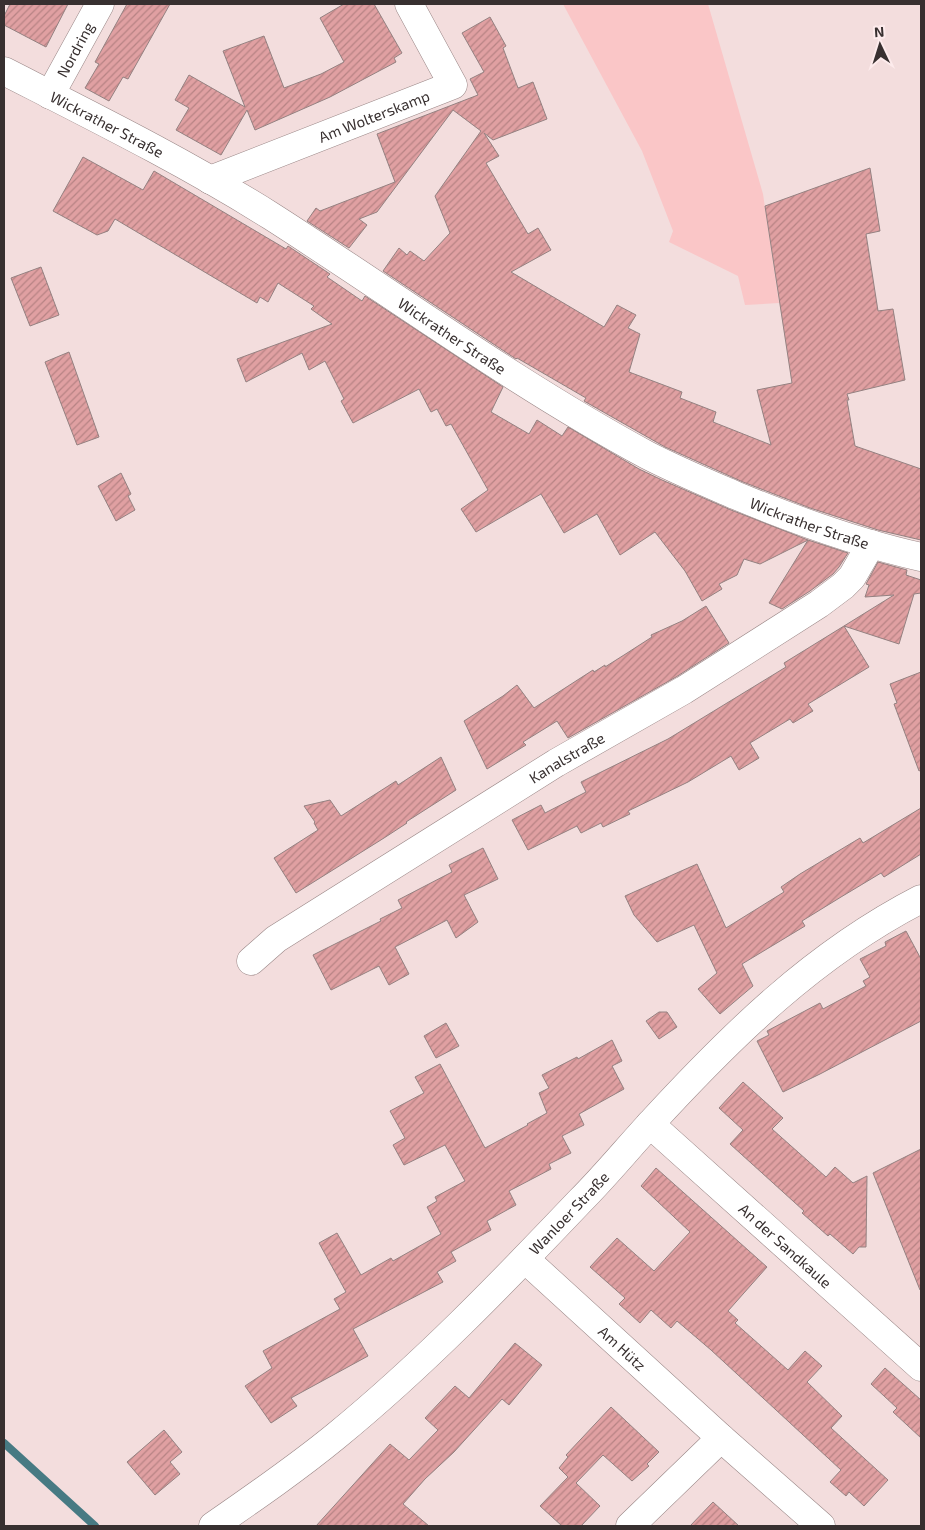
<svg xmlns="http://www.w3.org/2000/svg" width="925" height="1530" font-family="'Exo 2',sans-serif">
	<defs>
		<pattern id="building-hatch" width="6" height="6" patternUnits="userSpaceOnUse" patternTransform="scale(1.25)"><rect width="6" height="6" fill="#e0a0a2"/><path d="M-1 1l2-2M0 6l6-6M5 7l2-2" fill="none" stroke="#b78384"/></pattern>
	</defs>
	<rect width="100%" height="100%" fill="#f3dddd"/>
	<path fill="#fac6c7" d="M563,4h145l55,190 16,109 -34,2 -7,-29 -69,-34 4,-11 -31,-80z"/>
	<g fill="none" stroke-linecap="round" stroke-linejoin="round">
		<path stroke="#477a83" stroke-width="8" d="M4,1443l91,83"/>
	</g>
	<g fill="url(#building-hatch)" stroke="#948181">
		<path d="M10,4h58l-22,43 -42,-22v-9z"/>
		<path d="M127,4h43l-42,75 -5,-2 -14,24 -24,-13 14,-24 -4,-2z"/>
		<path d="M344,4h30l28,49 -8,5 2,4 -66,35 -75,33 -8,-20 -26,45 -45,-25 13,-22 -14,-8 14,-25 56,32 -22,-56 41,-15 20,52 37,-14 23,-12 -24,-44z"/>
		<path d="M490,17l16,29 -3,2 15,40 15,-6 14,37 -54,21 -9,-7 15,23 -13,7 42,71 10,-6 13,22 -40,22 93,55 13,-22 19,10 -8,13 12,6 -11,38 53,20 -2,6 36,14 -3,10 58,23 -14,-55 35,-7 -27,-177 105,-38 10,63 -14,3 12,77 15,-2 12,71 -58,14 2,6h-2l8,46 66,23v71l-43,-10 -68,-22 -67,-26 -78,-35 -81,-46 2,-3 -69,-40 -1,1 -133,-88 16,-23 8,7 3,-4 14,10 26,-28 -15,-37 46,-65 -28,-21 -76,102 -18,7 8,6 -18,23 -42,-27 9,-13 4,3 75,-29 -18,-48 101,-39 -8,-16 14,-7 -22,-39z"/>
		<path d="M83,157l60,33 11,-19 132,78 2,-3 42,28 -3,3 35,24 3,-5 138,91 -12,25 38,22 8,-14 25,16 6,-9 71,42 23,11 69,30 77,30 -48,24 -16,-5 -7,16 -18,9 3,5 -20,12 -17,-30 -30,-39 -35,23 -23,-41 -33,19 -23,-39 -65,38 -15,-23 27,-19 -37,-66 -5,2 -9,-17 -6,3 -12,-23 -66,34 -12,-22 3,-2 -19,-38 -16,9 -7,-17 -56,29 -9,-23 95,-35 -21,-15 3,-3 -36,-23 -10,19 -8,-5 -3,6 -142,-84 -7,12 -11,4 -44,-24z"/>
		<path d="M41,267l18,48 -29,11 -19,-48z"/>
		<path d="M69,352l30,85 -22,8 -32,-83z"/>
		<path d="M121,473l10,21 -3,2 7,14 -19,11 -18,-35z"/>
		<path d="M808,540l40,13 -9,14 -6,7 -23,17 -28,18 -13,-6z"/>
		<path d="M878,562l29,8 -1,5 15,5v13l-7,1 -15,50 -55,-18 50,-31 -29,2 4,-12 -3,-1z"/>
		<path d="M706,606l23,37 -53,34 -108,61 -11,-17 -34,21 3,3 -39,24 -23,-48 39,-25 14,-11 17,23 59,-38 1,2 11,-7v2l19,-12 28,-18 -1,-2 31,-14z"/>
		<path d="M844,626l25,41 -61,37 5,7 -20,12 -3,-4 -40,24 9,15 -20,12 -8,-14 -43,26 -60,29 2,3 -27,13 -2,-4 -20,10 -4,-7 -49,24 -16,-30 29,-15 4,8 41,-21 -5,-10 87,-43 118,-72 -2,-4z"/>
		<path d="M921,672v98l-2,1 -25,-67 3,-1 -7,-19z"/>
		<path d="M441,757l15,33 -50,32 1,1 -23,15 -88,55 -22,-35 44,-28 -4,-7 1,-1 -11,-16 26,-6 11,16 55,-35 2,4z"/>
		<path d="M921,808v46l-37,23 -3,-4 -40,24 -39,24 3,5 -63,38 11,22 -33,28 -22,-25 19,-16 -23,-48 -37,17 -23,-27 -9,-19 72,-32 29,64 58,-36 -3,-5 19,-13 60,-36 3,5z"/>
		<path d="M483,848l15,31 -34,16 14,27 -22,16 -9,-18 -52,27 14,27 -20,11 -10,-19 -48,24 -18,-35 68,-34 -1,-2 22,-11 -4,-8 54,-28 -3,-7z"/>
		<path d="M906,931l15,28v62l-101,53 -37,18 -26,-51 12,-6 -2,-4 53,-28 3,6 43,-23 -3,-5 7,-4 -10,-18 26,-13 -1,-4z"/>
		<path d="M659,1012h8l10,15 -18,12 -13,-18z"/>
		<path d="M446,1023l13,23 -23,12 -12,-22z"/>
		<path d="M612,1040l10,21 -10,5 12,23 -45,25 5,11 -22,11 9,17 -22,11 2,5 -42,22 7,14 -29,16 4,9 -40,22 5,9 -19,11 6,10 -90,47 15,27 -77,42 6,8 -26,17 -26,-37 27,-18 -9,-17 77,-42 -6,-10 12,-7 -27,-49 18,-10 24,42 30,-17 2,3 48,-27 -14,-27 10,-6 -2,-4 30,-16 -20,-36 -41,20 -11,-20 12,-7 -15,-27 34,-18 -9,-16 25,-13 45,84 43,-23 -1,-1 20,-11 -8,-20 10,-5 -7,-13 35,-18 1,2z"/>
		<path d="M743,1082l40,36 -11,11 54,48 9,-10 18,16 14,-7 -1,71h-7l-6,7 -23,-20 -2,2 -26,-23 2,-2 -74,-67 13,-14 -24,-22z"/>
		<path d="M921,1149v141h-1l-47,-117z"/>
		<path d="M656,1168l111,99 -39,44 10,9 -3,3 53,47 17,-19 17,15 -15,16 35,34 -11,12 57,52 -24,26 -15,-14 -3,4 -16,-14 11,-12 -130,-120 -34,-29 -6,7 -20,-18 -11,13 -21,-19 6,-6 -35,-31 27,-29 37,33 36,-39 -49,-46z"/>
		<path d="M515,1343l27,22 -33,40 -7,-6 -48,53 -29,27 -22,25 26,22h-113l74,-82 19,16 29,-30 -13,-12 30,-32 14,12z"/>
		<path d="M885,1368l36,32v38l-28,-26 4,-4 -26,-24z"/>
		<path d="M611,1407l48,45 -12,12 2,2 -17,15 -29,-26 -27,28 24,23 -19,20h-19l-22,-20 28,-29 -9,-9 9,-11 -2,-2z"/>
		<path d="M164,1430l18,22 -12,10 10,12 -25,21 -28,-33z"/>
		<path d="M713,1502l26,24h-49z"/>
	</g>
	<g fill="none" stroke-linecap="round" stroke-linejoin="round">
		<g stroke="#998686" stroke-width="29">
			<g id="minor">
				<path id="s1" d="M4,71c90,46 181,91 267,145 125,80 245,168 376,239 29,15 60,28 90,41 60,25 121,47 184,61"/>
				<path id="s2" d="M50,95l50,-91"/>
				<path id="s3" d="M210,180l243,-95 -44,-81"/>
				<path id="s4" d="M251,961l25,-22 280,-176 128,-73 135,-86 24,-18 9,-9 19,-33"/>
				<path id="s5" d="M650,1124l271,243"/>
				<path id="s6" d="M525,1259l196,179 100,88"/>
				<path id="s7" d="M213,1526c42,-29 84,-58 123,-90 88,-72 166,-153 244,-235 25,-25 47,-52 71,-78 81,-88 163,-169 270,-224"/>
				<path d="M630,1526l91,-88"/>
			</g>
		</g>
		<use href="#minor" stroke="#fff" stroke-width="28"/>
	</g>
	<g text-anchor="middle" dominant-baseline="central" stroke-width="4" stroke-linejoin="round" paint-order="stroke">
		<g font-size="15" fill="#383030" stroke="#fdebec">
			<text stroke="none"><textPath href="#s2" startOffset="52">Nordring</textPath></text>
			<text stroke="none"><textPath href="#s3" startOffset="176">Am Wolterskamp</textPath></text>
			<text stroke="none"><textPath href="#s1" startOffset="116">Wickrather Straße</textPath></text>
			<text stroke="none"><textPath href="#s1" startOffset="521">Wickrather Straße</textPath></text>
			<text stroke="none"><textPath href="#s1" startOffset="926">Wickrather Straße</textPath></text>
			<text stroke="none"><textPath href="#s4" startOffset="376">Kanalstraße</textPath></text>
			<text stroke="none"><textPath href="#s7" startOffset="475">Wanloer Straße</textPath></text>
			<text stroke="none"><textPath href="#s5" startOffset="182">An der Sandkaule</textPath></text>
			<text stroke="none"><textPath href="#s6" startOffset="132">Am Hütz</textPath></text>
		</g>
	</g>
	<rect width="925" height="1530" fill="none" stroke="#383030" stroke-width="10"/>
	<g transform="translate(880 45) rotate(356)" stroke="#fdebec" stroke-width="4" paint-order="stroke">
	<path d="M0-4L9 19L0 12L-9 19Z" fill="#383030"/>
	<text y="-8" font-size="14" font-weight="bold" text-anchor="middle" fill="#383030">N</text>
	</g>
</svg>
